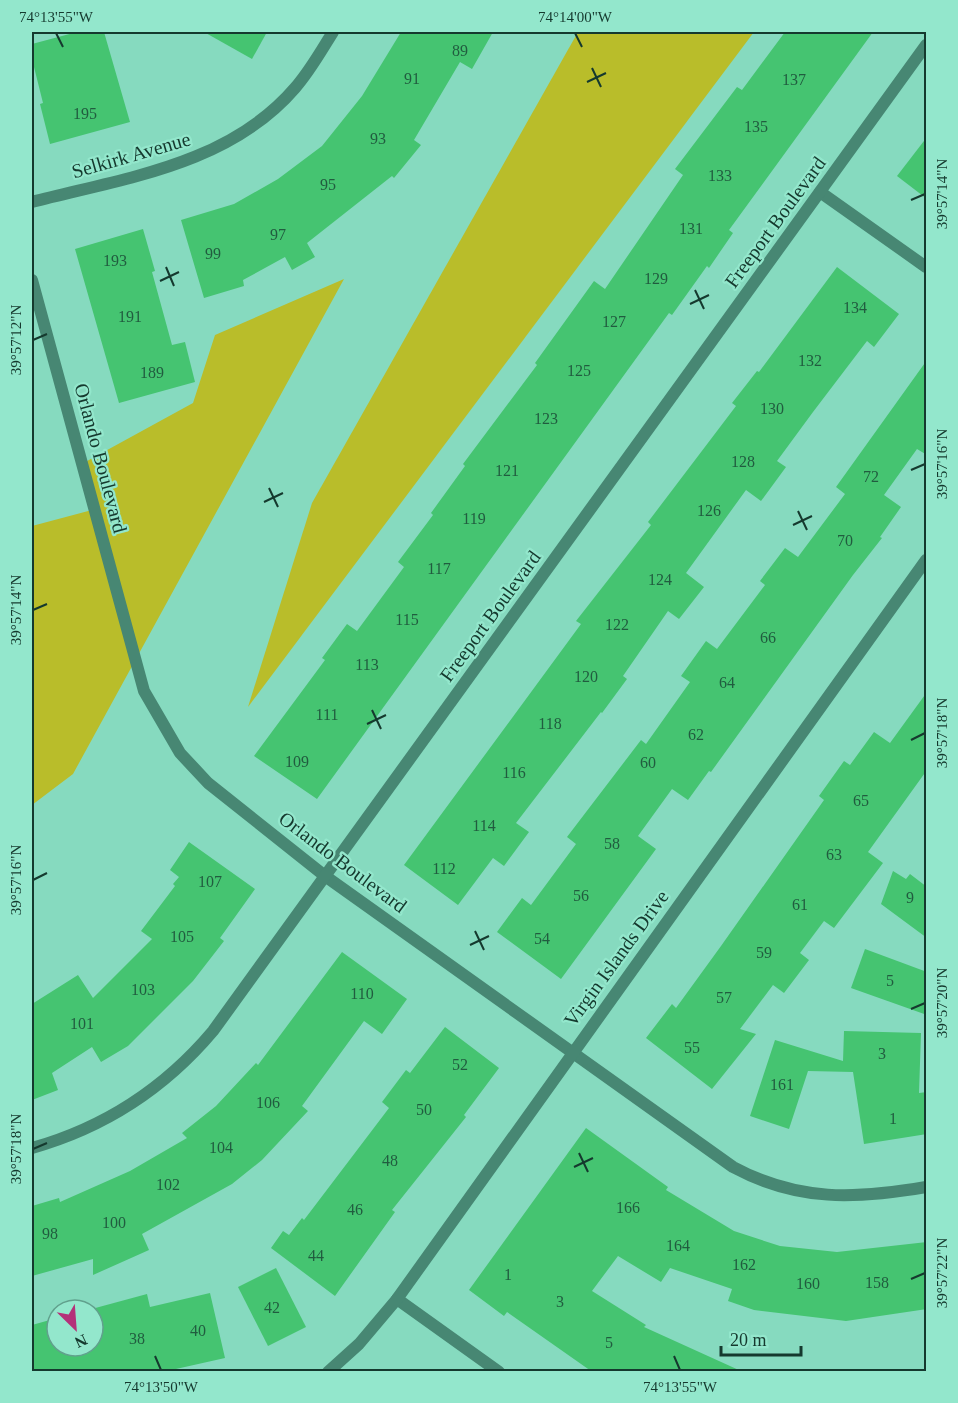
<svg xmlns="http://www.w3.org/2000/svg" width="958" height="1403" font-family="'Times New Roman',serif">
	<rect width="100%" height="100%" fill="#86dabf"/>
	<g fill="#b9bd2a">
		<path d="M578,32h176l-506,675 64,-204z"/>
		<path d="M344,279l-271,495 -41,31v-279l60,-16 -14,-44 115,-63 22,-68z"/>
	</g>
	<g fill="#45c471">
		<path d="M77,32h27l26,90 -80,22 -10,-40 3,-1 -11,-44v-15z"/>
		<path d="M204,32h63l-15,27z"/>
		<path d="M401,32h92l-21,37 -12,-7 -46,78 7,5 -27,33 -2,-2 -85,67 8,14 -23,13 -7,-13 -42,23 1,6 -40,12 -23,-78 53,-16 44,-25 44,-33 40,-50z"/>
		<path d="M785,32h88l-144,198 4,3 -24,35 -2,-2 -35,49 -3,-2 -352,486 -63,-43 71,-96 -3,-2 25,-34 10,7 47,-64 -6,-5 35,-47 -2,-2 34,-47 -2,-2 74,-99 -2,-2 59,-82 11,8 78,-114 -8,-6 62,-82 5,3z"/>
		<path d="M927,137v62l-30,-23z"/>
		<path d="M143,229l12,42 -3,1 20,73 13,-3 10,40 -76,21 -44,-154z"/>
		<path d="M837,267l62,47 -25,33 -7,-6 -54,71 -36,49 9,6 -25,34 -15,-11 -60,83 18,14 -25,32 -11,-8 -45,65 4,3 -25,34 -1,-1 -85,111 13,9 -25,34 -11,-8 -35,47 -54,-40 177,-241 -5,-3 75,-96 -3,-3 88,-116 -4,-3 25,-32 2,1z"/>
		<path d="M927,360v95l-10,-6 -33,46 17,12 -21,30 2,1 -29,37 -142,197 -2,-1 -21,29 -16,-11 -34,47 18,13 -95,130 -64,-47 25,-34 9,7 45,-61 -9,-7 74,-97 5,4 44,-62 -9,-6 25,-35 11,8 48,-64 -5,-4 25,-33 13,9 47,-63 -9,-7z"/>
		<path d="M927,692v78l-59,82 15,11 -49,65 -10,-7 -24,32 9,7 -25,33 -11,-8 -33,44 16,5 -44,55 -66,-51 26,-34 4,4 45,-62 103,-146 -5,-4 25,-35 6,4 24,-33 16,11z"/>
		<path d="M189,842l66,47 -35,49 4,3 -31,40 -65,65 -27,16 -9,-15 -40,26 6,17 -26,10v-96l46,-29 15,23 59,-59 -11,-8 34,-45 -2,-2 6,-7 -9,-7z"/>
		<path d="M893,871l13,8 4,-5 17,13v51l-46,-34z"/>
		<path d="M865,949l62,23v43l-76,-27z"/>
		<path d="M342,952l65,47 -25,35 -18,-13 -62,85 6,5 -46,49 -30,24 -90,50 7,16 -56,25v-16l-61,17v-70l27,-8 1,4 70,-31 57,-33 -5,-5 34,-27 40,-43 2,2z"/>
		<path d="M445,1027l54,41 -35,47 2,2 -74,93 3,2 -60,84 -64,-48 12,-17 6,4 13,-17 2,2 85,-112 -7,-6 24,-32 4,3z"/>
		<path d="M844,1031l77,2 -2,60 8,-1v42l-63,10 -11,-72 -45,-1 -19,58 -39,-13 25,-76 68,21z"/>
		<path d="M586,1128l82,59 -2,3 68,41 46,15 57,6 90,-10v67l-81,12 -92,-11 -26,-9 4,-12 -62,-21 -9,14 -43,-26 -26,35 54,34 -2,2 97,44h-150l-84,-59 -3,4 -35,-26z"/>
		<path d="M276,1268l30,59 -38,19 -30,-59z"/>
		<path d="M210,1293l15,65 -58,13h-135v-46l25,-7v28h36v-36h-5l59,-16 3,13z"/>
	</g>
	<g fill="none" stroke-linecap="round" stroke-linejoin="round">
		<g stroke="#478773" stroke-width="12">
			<path d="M820,192l106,75"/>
			<path d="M32,202c92,-24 197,-37 263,-114 15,-17 26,-37 38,-56"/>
			<path d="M32,280l112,411 36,62 28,30 117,93 408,291c65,35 123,32 193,20"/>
			<path d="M32,1148c71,-20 133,-60 181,-117l713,-986"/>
			<path d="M397,1299l102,73"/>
			<path d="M328,1372l31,-28 38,-45 529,-739"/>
		</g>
	</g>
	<path fill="none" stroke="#15392e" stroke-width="2" d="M56,33l7,14M575,33l7,14M592,68l9,19M587,82l19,-9M911,200l14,-6M166,267l8,19M160,281l19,-9M695,290l9,19M690,304l19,-9M33,340l14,-6M911,470l14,-6M269,488l9,19M264,502l19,-9M798,511l9,19M793,525l19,-9M33,610l14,-6M372,710l9,19M367,724l19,-9M911,740l14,-7M33,880l14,-7M475,931l9,19M470,945l19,-9M911,1009l14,-6M33,1149l14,-6M579,1153l9,19M574,1167l19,-9M911,1279l14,-6M155,1356l6,14M674,1356l6,14"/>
	<g text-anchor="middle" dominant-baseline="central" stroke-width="4.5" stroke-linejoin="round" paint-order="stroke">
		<g font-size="16" fill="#215c3f">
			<text x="460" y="50">89</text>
			<text x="412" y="78">91</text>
			<text x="794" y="79">137</text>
			<text x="85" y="113">195</text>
			<text x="756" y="126">135</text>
			<text x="378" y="138">93</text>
			<text x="720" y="175">133</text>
			<text x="328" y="184">95</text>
			<text x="691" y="228">131</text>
			<text x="278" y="234">97</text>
			<text x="213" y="253">99</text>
			<text x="115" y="260">193</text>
			<text x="656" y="278">129</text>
			<text x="855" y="307">134</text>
			<text x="130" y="316">191</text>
			<text x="614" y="321">127</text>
			<text x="810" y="360">132</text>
			<text x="579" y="370">125</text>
			<text x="152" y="372">189</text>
			<text x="772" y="408">130</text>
			<text x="546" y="418">123</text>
			<text x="743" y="461">128</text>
			<text x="507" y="470">121</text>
			<text x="871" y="476">72</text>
			<text x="709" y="510">126</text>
			<text x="474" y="518">119</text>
			<text x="845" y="540">70</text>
			<text x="439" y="568">117</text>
			<text x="660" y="579">124</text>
			<text x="407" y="619">115</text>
			<text x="617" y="624">122</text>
			<text x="768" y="637">66</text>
			<text x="367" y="664">113</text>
			<text x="586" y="676">120</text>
			<text x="727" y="682">64</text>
			<text x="327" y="714">111</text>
			<text x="550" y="723">118</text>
			<text x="696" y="734">62</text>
			<text x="297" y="761">109</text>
			<text x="648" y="762">60</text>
			<text x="514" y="772">116</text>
			<text x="861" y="800">65</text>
			<text x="484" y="825">114</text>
			<text x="612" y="843">58</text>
			<text x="834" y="854">63</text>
			<text x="444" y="868">112</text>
			<text x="210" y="881">107</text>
			<text x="581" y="895">56</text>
			<text x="910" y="897">9</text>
			<text x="800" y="904">61</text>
			<text x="182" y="936">105</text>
			<text x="542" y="938">54</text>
			<text x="764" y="952">59</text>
			<text x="890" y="980">5</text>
			<text x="143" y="989">103</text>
			<text x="362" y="993">110</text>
			<text x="724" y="997">57</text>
			<text x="82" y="1023">101</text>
			<text x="692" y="1047">55</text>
			<text x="882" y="1053">3</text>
			<text x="460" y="1064">52</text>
			<text x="782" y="1084">161</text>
			<text x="268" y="1102">106</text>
			<text x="424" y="1109">50</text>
			<text x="893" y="1118">1</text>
			<text x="221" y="1147">104</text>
			<text x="390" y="1160">48</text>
			<text x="168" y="1184">102</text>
			<text x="628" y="1207">166</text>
			<text x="355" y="1209">46</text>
			<text x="114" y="1222">100</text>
			<text x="50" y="1233">98</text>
			<text x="678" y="1245">164</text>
			<text x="316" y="1255">44</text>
			<text x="744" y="1264">162</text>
			<text x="508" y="1274">1</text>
			<text x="877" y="1282">158</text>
			<text x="808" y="1283">160</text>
			<text x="560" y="1301">3</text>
			<text x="272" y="1307">42</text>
			<text x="198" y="1330">40</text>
			<text x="137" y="1338">38</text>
			<text x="609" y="1342">5</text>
		</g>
		<g font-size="20" fill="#15392e" stroke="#93e7cc">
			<text transform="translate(131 155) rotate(-16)">Selkirk Avenue</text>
			<text transform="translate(775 222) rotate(-54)">Freeport Boulevard</text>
			<text transform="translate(101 458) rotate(75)">Orlando Boulevard</text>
			<text transform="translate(490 616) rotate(-54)">Freeport Boulevard</text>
			<text transform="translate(343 862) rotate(37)">Orlando Boulevard</text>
			<text transform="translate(616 958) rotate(-54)">Virgin Islands Drive</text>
		</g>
	</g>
	<rect width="958" height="1403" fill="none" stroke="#93e7cc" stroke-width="66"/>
	<g transform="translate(75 1328) rotate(155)"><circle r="28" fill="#93e7cc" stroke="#61a18d" stroke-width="1.5"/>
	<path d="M0-4.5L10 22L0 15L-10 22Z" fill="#b43179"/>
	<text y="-9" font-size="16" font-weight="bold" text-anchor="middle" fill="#15392e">N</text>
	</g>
	<path d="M721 1346v9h80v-9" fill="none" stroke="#15392e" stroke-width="3"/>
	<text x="730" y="1346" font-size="18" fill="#15392e" stroke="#93e7cc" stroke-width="4.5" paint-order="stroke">20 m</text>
	<rect x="33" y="33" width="892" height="1337" fill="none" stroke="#15392e" stroke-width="2"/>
	<g font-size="15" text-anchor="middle" fill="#15392e">
		<text x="56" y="22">74°13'55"W</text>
		<text x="575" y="22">74°14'00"W</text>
		<text transform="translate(942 194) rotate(-90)" y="5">39°57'14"N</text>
		<text transform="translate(16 340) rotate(-90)" y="5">39°57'12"N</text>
		<text transform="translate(942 464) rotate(-90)" y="5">39°57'16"N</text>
		<text transform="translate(16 610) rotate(-90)" y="5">39°57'14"N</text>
		<text transform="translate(942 733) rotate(-90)" y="5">39°57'18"N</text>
		<text transform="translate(16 880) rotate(-90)" y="5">39°57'16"N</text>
		<text transform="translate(942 1003) rotate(-90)" y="5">39°57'20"N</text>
		<text transform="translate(16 1149) rotate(-90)" y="5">39°57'18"N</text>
		<text transform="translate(942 1273) rotate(-90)" y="5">39°57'22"N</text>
		<text x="161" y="1392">74°13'50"W</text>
		<text x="680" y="1392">74°13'55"W</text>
	</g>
</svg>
